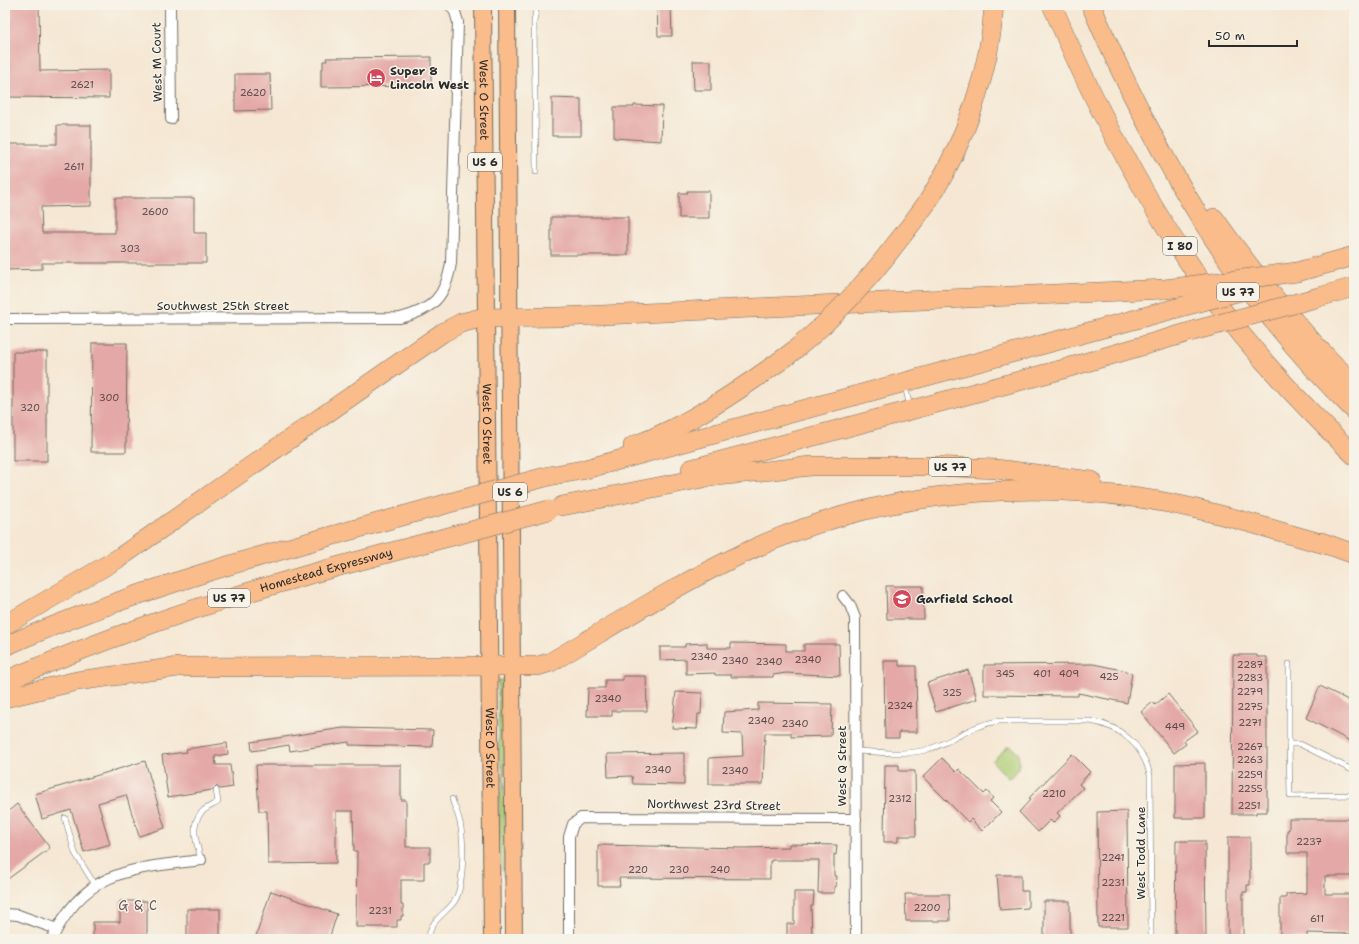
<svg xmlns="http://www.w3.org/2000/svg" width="1359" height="944" font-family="'Shantell Sans',sans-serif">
	<rect width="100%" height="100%" fill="#f7f3e8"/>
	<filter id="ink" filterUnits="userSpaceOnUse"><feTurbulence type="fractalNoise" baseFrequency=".025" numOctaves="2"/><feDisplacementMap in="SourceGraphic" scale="8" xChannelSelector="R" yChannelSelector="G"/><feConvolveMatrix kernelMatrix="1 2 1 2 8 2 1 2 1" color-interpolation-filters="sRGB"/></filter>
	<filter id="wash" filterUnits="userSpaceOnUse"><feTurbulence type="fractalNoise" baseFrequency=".012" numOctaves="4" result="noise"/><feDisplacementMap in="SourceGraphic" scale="16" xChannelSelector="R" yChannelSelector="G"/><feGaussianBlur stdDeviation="0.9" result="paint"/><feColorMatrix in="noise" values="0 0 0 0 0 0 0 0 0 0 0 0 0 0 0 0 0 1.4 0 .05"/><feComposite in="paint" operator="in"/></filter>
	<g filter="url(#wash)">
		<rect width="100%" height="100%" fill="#f5e7d3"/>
		<g fill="#afcd74" stroke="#6d7c50">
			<path d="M498,680h6l1,199 -1,-1 -4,-20 -1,-62 4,-10v-15l-4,-13z"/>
			<path d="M1010,746l8,7c2,11 2,20 -10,25l-16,-17 15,-14z"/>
		</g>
		<g id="blocks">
			<g fill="#e4a8a6">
				<path d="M5,5h34l1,66 69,-1v28l-104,-1z"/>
				<path d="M657,6h14l1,30h-14z"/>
				<path d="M431,57v29l-110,1v-18h2v-8h4l-1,-3z"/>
				<path d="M693,61h18v29h-17z"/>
				<path d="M235,74h35l1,36 -36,1z"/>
				<path d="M552,98l29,1v37h-29z"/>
				<path d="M634,105l28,1 -1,35 -47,-3v-31h20z"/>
				<path d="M57,125h34v81l-50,1 1,26h73v-35h79v35h12v30h-164v6l-37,1v-126h52z"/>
				<path d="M687,191h22v27h-30v-25h9z"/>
				<rect x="551" y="217" width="77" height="38"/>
				<path d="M92,343h35l-1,109h-35z"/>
				<rect x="13" y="352" width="34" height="109"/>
				<path d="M886,586h37l1,33h-37z"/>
				<path d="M707,643v5h24v-5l55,1v7h18v-7h35l1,32 -54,-3 -13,2v2h-42v-2h-16v-2l-29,1v-15l-26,1v-13h25v-3z"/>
				<path d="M1233,655h24v2h10v155h-11v2h-24z"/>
				<path d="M884,661h15v5h17l1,66h-18v6h-14z"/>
				<path d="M1093,664l34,7 -1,1 6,1 -5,30 -49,-10v3l-94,-1v-30z"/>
				<path d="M968,670l9,29 -41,13 -9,-29z"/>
				<path d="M623,676h23l1,35h-35v5h-25l1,-28h17v-8h18z"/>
				<path d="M1320,686l34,17v40l-48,-25z"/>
				<path d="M676,692l26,1 -1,21h-3l-1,15 -25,-1z"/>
				<path d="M1168,694l30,37 -14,10 2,3 -12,9 -33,-41 12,-10 2,3z"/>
				<path d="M758,703l74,1 -1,32 -40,1v-4h-26l-2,51h-54v-26l34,-2 -1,-22 -19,-1 1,-21 34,-2z"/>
				<path d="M343,728l90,2 -1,17 -83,-2v-3l-59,9 -1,-6 -37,6 -1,-9z"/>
				<path d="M227,743l1,11 -13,2 1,9h14l3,22 -13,2 -4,-3 -4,4 -44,7 -6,-42 25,-3 -1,-3z"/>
				<path d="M684,753v32l-51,-1 -1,-8 -24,1 -1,-23z"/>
				<path d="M1072,754l18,18 -11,12 4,4 -26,25 3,3 -7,7 -3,-3 -12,12 -19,-20 12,-13 -2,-1z"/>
				<path d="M942,758l14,14 3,-3 25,25 3,-3 6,7 -3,3 11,11 -19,19 -11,-12 -3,3 -45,-45z"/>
				<path d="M145,761l20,67 -26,8 -13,-41 -28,8 12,41 -26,8 -13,-42 -29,9 -7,-25z"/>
				<path d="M1205,763v55h-30v-54z"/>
				<path d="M256,765h145v35h5v47h24v15h-6v18h-23v25h2v11h-2v4h-4v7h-41l1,-76h-3l-1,-40h-17v52l-68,1 -1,-53h-8z"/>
				<path d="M885,765h14v6h16l1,65h-18v6h-14z"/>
				<path d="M17,804l33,44 -45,33v-67z"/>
				<path d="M1127,811l1,116h-30l-1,-115z"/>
				<path d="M1289,819h65v57h-29v18h29v38l-4,2 -43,-1v6l-27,-1v-40h6v-4l21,-1v-40h-20v-23h2z"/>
				<path d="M1228,837h22v48h-3v7h-4v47h-15z"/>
				<path d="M1176,841h29l1,98h-31z"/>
				<path d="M789,844l48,1 -1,10 -2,-1v22h3l-1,11h-2v6h-16l1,-33h-47v1h-2v18l-151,-1 1,8h-22v-41l145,3 46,-1z"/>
				<path d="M997,875h24v16h7v17l-28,2z"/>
				<path d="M271,891l66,23 -8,25h-74z"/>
				<path d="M794,892h20l-1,14h-2l1,32h-25v-14h7z"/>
				<path d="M905,894h44l1,27h-44z"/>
				<path d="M120,901h27v38h-54v-17h27z"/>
				<rect x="1044" y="901" width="26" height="38"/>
				<rect x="187" y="909" width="33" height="30"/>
			</g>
		</g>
	</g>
	<g filter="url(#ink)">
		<use href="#blocks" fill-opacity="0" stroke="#726d66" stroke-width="1"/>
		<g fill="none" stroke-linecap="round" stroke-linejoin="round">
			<g stroke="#726d66" stroke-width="6">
				<g id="lane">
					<path d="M536,172l-2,-150 2,-12 4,-5"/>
					<path d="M905,386l5,21"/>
					<path d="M1289,664v80h11l54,27"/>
					<path d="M1289,744l1,52 64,-1"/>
					<path d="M856,751c22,1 51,5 73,-2 26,-8 41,-24 70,-28h91c31,5 53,24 60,54l1,164"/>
					<path d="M65,818l10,35 20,32"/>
					<path d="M201,860c-4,-17 -13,-36 3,-50 4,-3 9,-5 14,-8l-2,-12"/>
					<path d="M429,939c0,-18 15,-24 25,-37 10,-14 10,-56 7,-74 -1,-10 -6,-20 -9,-29"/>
				</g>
			</g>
			<g stroke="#726d66" stroke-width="12">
				<g id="street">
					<path d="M170,5l1,114"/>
					<path d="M5,319l395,-1c33,-8 46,-22 51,-55l7,-241 -3,-10 -5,-7"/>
					<path d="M843,596l7,9 5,13 1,321"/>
					<path d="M5,914l13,1 39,14"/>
					<path d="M52,939c33,-70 80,-70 149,-79"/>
					<path d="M569,939v-102l4,-13 8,-6 275,1"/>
				</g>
			</g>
			<g stroke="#726d66" stroke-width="18">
				<g id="primary">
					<path id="s1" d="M483,5l9,934"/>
					<path d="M507,5l7,934"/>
				</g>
			</g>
			<g stroke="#726d66" stroke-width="20">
				<g id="highway">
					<path d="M1052,5c42,100 94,198 157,287 42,59 93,113 145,163"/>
					<path d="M1091,5c65,151 144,290 263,405"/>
					<path d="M1214,218c42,59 87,116 140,166"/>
					<path d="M884,259c16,-21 34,-42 48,-64 34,-56 58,-124 62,-190"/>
					<path d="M1297,272l57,-16"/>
					<path d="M1319,297l35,-10"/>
					<path d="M633,446c56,-21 105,-55 154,-90"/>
					<path d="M691,469l369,-99 133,-39"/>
					<path d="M549,476l33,-6 595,-162"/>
					<path d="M562,506l146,-29 103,-11h122l63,3 96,12"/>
					<path d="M1321,542l33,12"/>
					<path d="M5,625l114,-67 323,-225 19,-10 20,-5 78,-1 606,-28"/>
					<path d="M5,646c147,-64 301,-103 455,-146"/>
					<path id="s2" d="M5,681c45,-19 90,-37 135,-53 105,-38 213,-66 320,-94"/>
					<path d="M5,698l72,-17 101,-14 360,-1 13,-4c63,-37 125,-77 191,-108 122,-59 263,-75 397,-56 65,9 129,31 193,48"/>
				</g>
			</g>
			<use href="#lane" stroke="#fff" stroke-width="5"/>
			<use href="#street" stroke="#fff" stroke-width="10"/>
			<use href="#primary" stroke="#f9bc8a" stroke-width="16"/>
			<use href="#highway" stroke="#f9bc8a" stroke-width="19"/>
			<g stroke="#726d66" stroke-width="20" stroke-linecap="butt">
				<g id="highway-bridge">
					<path d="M1165,289l132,-17"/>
					<path d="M1177,308l71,-19"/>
					<path d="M1193,331l126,-34"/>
					<path d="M787,356c36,-28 68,-61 97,-97"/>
					<path d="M460,500l89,-24"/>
					<path d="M460,534l89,-24"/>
				</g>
			</g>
			<use href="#highway-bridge" stroke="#f9bc8a" stroke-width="19"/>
		</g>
	</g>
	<defs>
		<g id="hotel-disc" transform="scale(1)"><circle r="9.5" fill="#d1495b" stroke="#f7f3e8"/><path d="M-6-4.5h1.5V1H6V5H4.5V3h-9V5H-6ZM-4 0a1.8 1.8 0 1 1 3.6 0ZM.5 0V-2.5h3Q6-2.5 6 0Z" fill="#fff"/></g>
		<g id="school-disc" transform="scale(1)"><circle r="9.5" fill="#d1495b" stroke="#f7f3e8"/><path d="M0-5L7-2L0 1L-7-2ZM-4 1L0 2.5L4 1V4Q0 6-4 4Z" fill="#fff"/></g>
	</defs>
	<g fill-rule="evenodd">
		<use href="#hotel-disc" x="376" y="78"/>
		<use href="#school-disc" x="902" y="599"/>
	</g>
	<g text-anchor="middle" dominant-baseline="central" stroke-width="3" stroke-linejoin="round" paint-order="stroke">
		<g font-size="10" fill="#594a4a">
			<text x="82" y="84">2621</text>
			<text x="253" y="92">2620</text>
			<text x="74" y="166">2611</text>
			<text x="155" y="211">2600</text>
			<text x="130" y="248">303</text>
			<text x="109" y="397">300</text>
			<text x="30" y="407">320</text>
			<text x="704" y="656">2340</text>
			<text x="808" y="659">2340</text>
			<text x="735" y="660">2340</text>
			<text x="769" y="661">2340</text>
			<text x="1250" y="664">2287</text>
			<text x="1005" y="673">345</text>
			<text x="1042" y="673">401</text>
			<text x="1069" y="673">409</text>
			<text x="1109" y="676">425</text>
			<text x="1250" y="677">2283</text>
			<text x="1250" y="691">2279</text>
			<text x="952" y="692">325</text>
			<text x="608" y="698">2340</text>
			<text x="900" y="705">2324</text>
			<text x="1250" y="706">2275</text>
			<text x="761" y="720">2340</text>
			<text x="1250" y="722">2271</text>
			<text x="795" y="723">2340</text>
			<text x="1175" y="726">449</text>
			<text x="1250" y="746">2267</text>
			<text x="1250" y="759">2263</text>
			<text x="658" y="769">2340</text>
			<text x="735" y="770">2340</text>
			<text x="1250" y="774">2259</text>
			<text x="1250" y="788">2255</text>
			<text x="1054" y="793">2210</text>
			<text x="900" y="798">2312</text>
			<text x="1249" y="805">2251</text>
			<text x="1309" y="841">2237</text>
			<text x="1113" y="857">2241</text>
			<text x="638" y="869">220</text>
			<text x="679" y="869">230</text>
			<text x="720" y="869">240</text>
			<text x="1113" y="882">2231</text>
			<text x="927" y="907">2200</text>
			<text x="380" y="910">2231</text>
			<text x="1113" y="917">2221</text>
			<text x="1317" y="918">611</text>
		</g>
		<g fill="#f7f3e8" stroke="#686764" stroke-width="1">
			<rect x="468" y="153" width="34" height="18" rx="3"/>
			<rect x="1163" y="237" width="34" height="18" rx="3"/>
			<rect x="1217" y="283" width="42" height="18" rx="3"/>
			<rect x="929" y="458" width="42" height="18" rx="3"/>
			<rect x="493" y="483" width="34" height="18" rx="3"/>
			<rect x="208" y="589" width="42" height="18" rx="3"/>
		</g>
		<g font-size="11" font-weight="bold" fill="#2b2b2b">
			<text x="485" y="162">US 6</text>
			<text x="1180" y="246">I 80</text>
			<text x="1238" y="292">US 77</text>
			<text x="950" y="467">US 77</text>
			<text x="510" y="492">US 6</text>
			<text x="229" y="598">US 77</text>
		</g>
		<g font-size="12" fill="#2b2b2b" stroke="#f7f3e8">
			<text transform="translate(157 62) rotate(-91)">West M Court</text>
			<text stroke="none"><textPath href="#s1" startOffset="95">West O Street</textPath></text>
			<text x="223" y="306">Southwest 25th Street</text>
			<text stroke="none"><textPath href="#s1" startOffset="419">West O Street</textPath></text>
			<text stroke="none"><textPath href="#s2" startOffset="340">Homestead Expressway</textPath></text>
			<text stroke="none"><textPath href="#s1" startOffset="743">West O Street</textPath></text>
			<text transform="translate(842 766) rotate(-90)">West Q Street</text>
			<text transform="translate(714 805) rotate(1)">Northwest 23rd Street</text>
			<text transform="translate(1141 853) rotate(-90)">West Todd Lane</text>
		</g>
		<g font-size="12" font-weight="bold" fill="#2b2b2b" stroke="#f7f3e8" text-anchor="start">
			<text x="390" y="71">Super 8<tspan x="390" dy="14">Lincoln West</tspan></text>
			<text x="916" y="599">Garfield School</text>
		</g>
		<g font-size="13" letter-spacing="1" fill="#6c5756" stroke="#f7f3e8">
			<text x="138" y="905">G &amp; C</text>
		</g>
	</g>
	<rect width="1359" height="944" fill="none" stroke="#f7f3e8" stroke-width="20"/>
	<path d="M1209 40v6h88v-6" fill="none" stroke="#2b2b2b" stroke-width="2"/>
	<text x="1215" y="40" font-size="12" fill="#2b2b2b" stroke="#f7f3e8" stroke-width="3" paint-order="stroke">50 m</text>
</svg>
